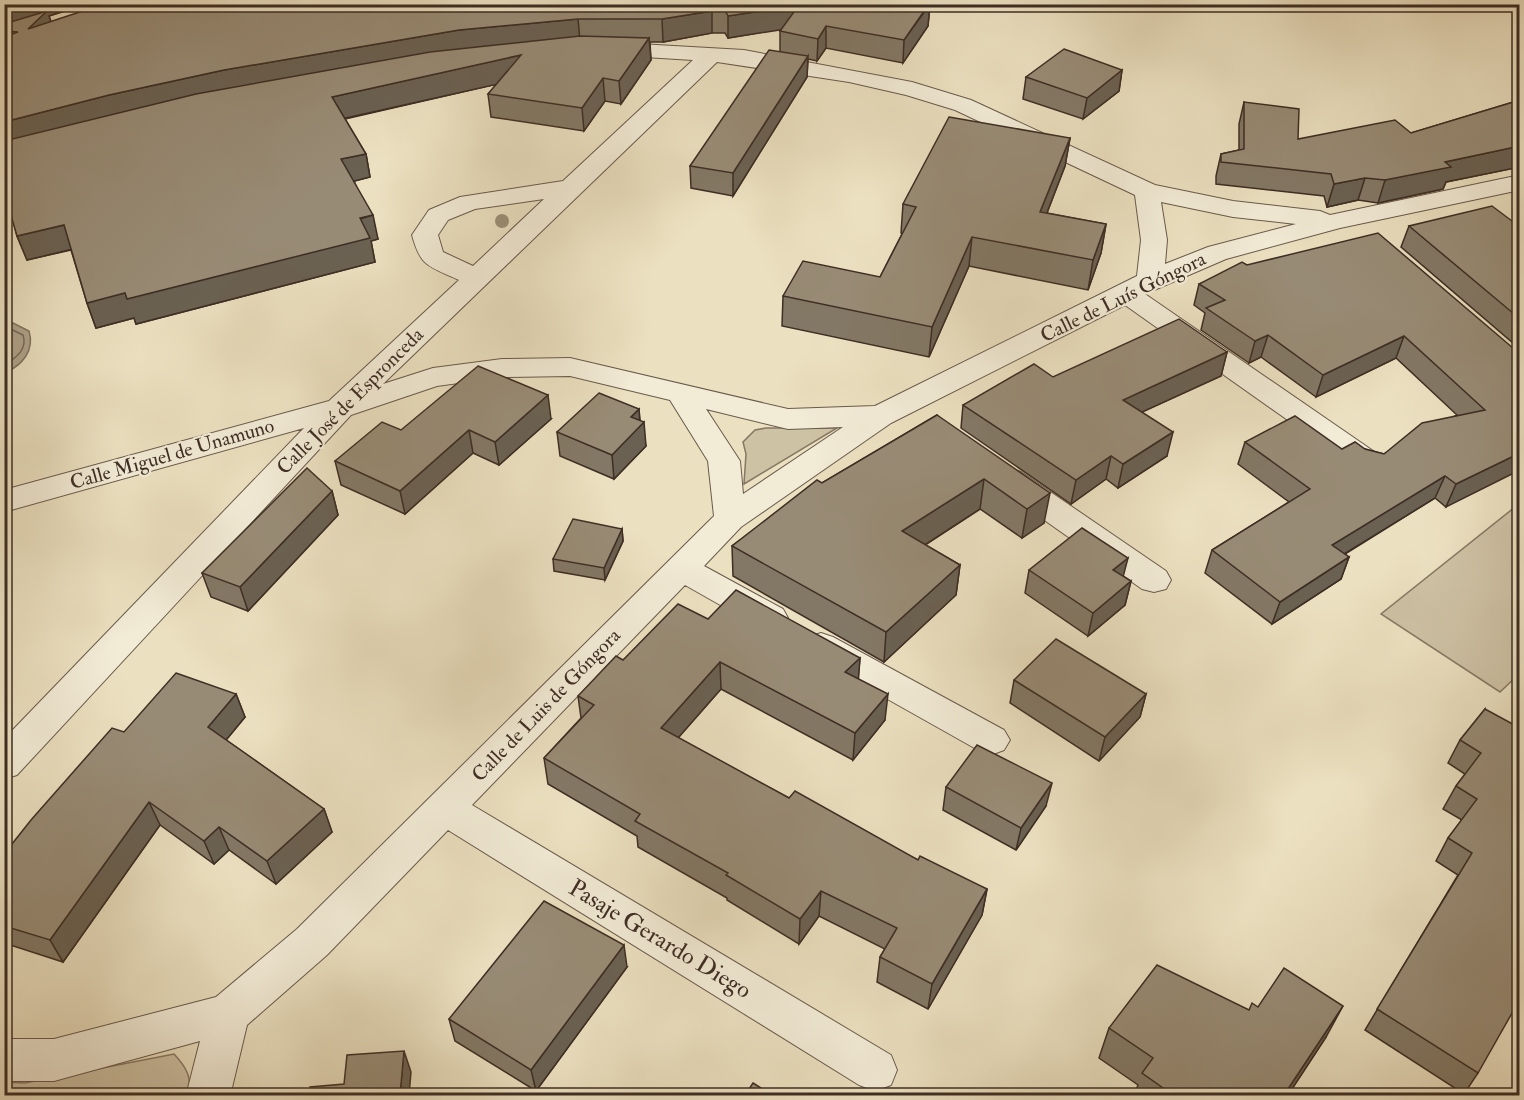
<svg xmlns="http://www.w3.org/2000/svg" width="1524" height="1100" font-family="'IM FELL Double Pica',serif">
	<rect width="100%" height="100%" fill="#ebe0c0"/>
	<filter id="stains"><feTurbulence type="fractalNoise" baseFrequency=".00333" numOctaves="4"/><feColorMatrix values="0 0 0 0 .2 0 0 0 0 .09 0 0 0 0 .02 0 0 0 .5 -.17"/></filter>
	<radialGradient id="worn" r=".72"><stop offset=".6" stop-color="#630" stop-opacity="0"/><stop offset="1" stop-color="#630" stop-opacity=".3"/></radialGradient>
	<g fill="#cec2a5" stroke="#867864" stroke-width="1.5">
		<path d="M766,428h71l-93,56 2,-30 -3,-12 12,-12z"/>
		<path d="M1515,507l5,2 -1,165 -19,18 -119,-78z"/>
		<path d="M174,1054c12,13 19,24 14,41l-183,1v-14l20,1z"/>
	</g>
	<path fill="#b0a38b" stroke="#827462" stroke-width="1.5" d="M5,319l24,12c6,20 -7,34 -24,42z"/>
	<g fill="none" stroke-linecap="round" stroke-linejoin="round">
		<path stroke="#776858" stroke-width="1.5" d="M4,326l19,9c5,15 -8,23 -19,31"/>
		<g stroke="#695a4b" stroke-width="2">
			<g id="minor">
				<path d="M604,42l140,8 168,32 59,18 184,85 78,16 87,10 10,4 190,-40v15l-180,38 -114,31 -81,35 234,161 5,7 -5,7 -11,3 -11,-3 -232,-164 -234,118 -150,104 -37,39 79,43 5,9 -5,9 -12,4 -12,-4 -74,-42 -213,220 419,250 6,15 -6,15 -16,6 -16,-6 -411,-255 -121,125 -80,70 -17,71h-44l14,-55 -146,40h-50v-42h50l162,-42 81,-68 417,-413 -6,-55 -38,-61 -100,-24 -68,1 -65,9 -86,29 -334,360 -13,4v-40l300,-311 -300,84v-22l325,-89 130,-121c-30,-14 -38,-12 -47,-45l17,-25 31,-13 103,-16 130,-121 -97,-6 -3,-5 3,-5zM717,62l132,20 57,13 49,15 180,85 6,45 -4,36 -262,130 -87,3 -218,-51 -68,1 -69,9 -50,16zM544,199l-71,67 -30,-14 -5,-17 10,-15 27,-11zM1161,202l72,15 63,7 -88,23 -43,17 2,-24zM706,409l82,20 55,-2 -100,67 -3,-33z"/>
				<path d="M1010,469l11,3 145,99 5,9 -5,9 -12,3 -12,-3 -143,-101 -5,-8 5,-8z"/>
				<path d="M821,633l12,4 171,93 6,10 -6,10 -13,5 -13,-5 -169,-95 -6,-9 6,-9z"/>
			</g>
		</g>
		<use href="#minor" fill="#f2ebd6" fill-rule="evenodd"/>
	</g>
	<circle fill="#9c8f78" cx="502" cy="221" r="7"/>
	<g fill="#837865" stroke="#3e2e24" stroke-width="1.5">
		<path d="M4,4l78,2 -33,10 2,6 879,-18 -2,22 -25,37 -77,-15 -9,13 -9,-2 -1,18 -74,119 -42,-8 -1,-22 90,-114v-21l2,-2 -54,9 -3,-5h-13l-49,9h-13l1,18 -30,44 -16,-3 -21,30 -93,-14 -3,-23 9,-10 -152,35 21,35 4,23 -16,4 24,58 -7,2 4,21 -239,62 -2,-6 -38,10 -9,-25 -16,-53 -44,10 -10,-24 -9,-34 -4,1z"/>
		<path d="M1122,70l-3,21 -36,28 -60,-20 3,-22z"/>
		<path d="M1520,100v67l-74,15 -3,7 -65,14 -20,-3 -31,7 -3,-11 -108,-12v-8l5,-22 18,-4v-26l5,-22 54,37 113,-6z"/>
		<path d="M1070,138l-5,28 -18,47 59,11 -5,29 -13,37 -119,-24 -40,91 -147,-31 1,-30 97,-19 22,-43 -1,-1 2,-29z"/>
		<path d="M1409,226l111,1v122l-119,-102z"/>
		<path d="M1247,265l271,89 -72,153 -11,-9 -90,56 4,3 -8,22 -69,45 -67,-51 7,-23 77,-48 -51,-38 7,-22 97,7h23l19,5 73,-39 -61,-57 -80,39 -55,-40 -12,6 -48,-33 4,-17 -11,-8 5,-21z"/>
		<path d="M1227,352l-6,24 -79,36 25,44 -49,32 -12,-9 -35,25 -110,-76 2,-23 90,-28z"/>
		<path d="M639,409l1,11 6,26 -32,33 -54,-23 -3,-24z"/>
		<path d="M937,415l107,108 -22,15 -42,-29 -55,36 35,20 -4,30 -72,67 -151,-86 -1,-30 90,-63z"/>
		<path d="M551,419l-52,46 -26,-12 -68,61 -64,-29 -6,-24 66,-31z"/>
		<path d="M332,491l6,24 -90,96 -37,-14 -9,-24z"/>
		<path d="M622,529l1,12 -18,39 -51,-9 -1,-12z"/>
		<path d="M1029,570l94,6 8,5 -6,24 -37,31 -63,-43z"/>
		<path d="M708,619l152,39 -2,21 27,41 -32,40 -132,-71 -43,49 111,60 129,62 69,29 -5,26 -54,94 -51,-27 3,-25 5,-8 -66,-33 -20,28 -72,-44v-2l-89,-51 -1,-11 -89,-52 -4,-26 37,-40 -3,-22 45,-36z"/>
		<path d="M1014,680l132,14 -6,23 -41,44 -89,-58z"/>
		<path d="M236,694l9,23 -19,23 98,69 8,23 -56,52 -47,-34 -15,14 -54,-39 -97,137 -59,-19v-89l120,-122z"/>
		<path d="M1485,709l-7,364 -14,21 -99,-64 93,-155 -22,-14 12,-23 14,-18 -19,-11 13,-23 9,-12 -17,-11 12,-23z"/>
		<path d="M946,787l100,19 -30,44 -73,-40z"/>
		<path d="M627,967l-91,124 -81,-50 -6,-22z"/>
		<path d="M1258,1007l68,30 -38,58h-154l4,-10 -39,-27 10,-30 140,-18z"/>
	</g>
	<g fill="#6a6152" stroke="#3e2e24" stroke-width="1.5">
		<path d="M7,4h76l-34,12 6,17 -27,-4 -24,1v-25z"/>
		<path d="M930,4l-2,22 -25,37 1,-23z"/>
		<path d="M799,5l-1,22 -70,11v-22z"/>
		<path d="M712,11v22l-49,9 -1,-23z"/>
		<path d="M578,19l2,22 -576,106v-25l105,-27 115,-25 235,-40z"/>
		<path d="M826,26v22l-9,13 1,-22z"/>
		<path d="M649,38l2,22 -30,44 -2,-23z"/>
		<path d="M521,55l3,23 -187,42 -5,-23z"/>
		<path d="M808,56l-1,21 -74,119v-23z"/>
		<path d="M1122,70l-3,21 -36,28 4,-21z"/>
		<path d="M603,78l2,23 -21,30 -2,-23z"/>
		<path d="M1070,138l-5,28 -29,75 4,-29z"/>
		<path d="M1520,146v21l-74,15 -3,7 -65,14 7,-23 60,-18z"/>
		<path d="M366,154l4,23 -23,6 -6,-24z"/>
		<path d="M1365,178l-7,22 -31,7 7,-23z"/>
		<path d="M4,187l6,14 -6,2z"/>
		<path d="M373,215l5,24 -7,2 4,21 -239,62 -2,-6 -38,10 -9,-25z"/>
		<path d="M1106,224l-5,29 -13,37 5,-30z"/>
		<path d="M64,225l9,24 -46,11 -10,-24z"/>
		<path d="M972,237l-3,29 -40,91 3,-30z"/>
		<path d="M1268,335l-7,22 -12,6 6,-22z"/>
		<path d="M1404,336l-8,22 -80,39 7,-22z"/>
		<path d="M1227,352l-6,24 -103,47 5,-23z"/>
		<path d="M548,395l3,24 -52,46 -4,-23z"/>
		<path d="M639,409l1,17 4,-4 2,24 -32,33 -2,-24 19,-38z"/>
		<path d="M469,430l4,23 -68,61 -5,-23z"/>
		<path d="M1173,432l-6,24 -49,32 5,-24z"/>
		<path d="M1520,453v17l-74,37 10,-23z"/>
		<path d="M1111,456l-5,23 -35,25 5,-24z"/>
		<path d="M1445,476l-10,22 -112,69 9,-22z"/>
		<path d="M984,479l-4,30 -80,52 2,-30z"/>
		<path d="M332,491l6,24 -90,96 -8,-24z"/>
		<path d="M1050,493l-6,30 -22,15 5,-29z"/>
		<path d="M622,529l1,12 -18,39 -1,-12z"/>
		<path d="M1349,557l-8,22 -69,45 8,-22z"/>
		<path d="M1128,558l-6,23 -9,-11z"/>
		<path d="M960,565l-4,30 -72,67 2,-30z"/>
		<path d="M1131,581l-6,24 -37,31 5,-23z"/>
		<path d="M860,658l-2,27 -13,-13z"/>
		<path d="M720,662l1,27 -58,66 -2,-27z"/>
		<path d="M236,694l9,23 -28,34 -9,-24z"/>
		<path d="M888,694l-3,26 -32,40 2,-27z"/>
		<path d="M1146,694l-6,23 -41,44 6,-24z"/>
		<path d="M1052,783l-6,23 -30,44 5,-22z"/>
		<path d="M149,802l11,23 -97,137 -13,-22z"/>
		<path d="M324,809l8,23 -56,52 -9,-23z"/>
		<path d="M219,827l10,23 -15,14 -10,-23z"/>
		<path d="M987,889l-5,26 -54,94 4,-25z"/>
		<path d="M821,891l-2,25 -20,28 1,-25z"/>
		<path d="M624,945l3,22 -91,124 -5,-21z"/>
		<path d="M1343,1006l-17,31 -38,58h-4z"/>
		<path d="M404,1051l7,21 -2,23h-9z"/>
	</g>
	<g fill="#988b75" stroke="#3e2e24" stroke-width="1.5">
		<path d="M104,4h825l-25,36 -78,-14 -8,13 -38,-8 19,-26 -71,11 -3,-6 -13,1 -50,8h-84l-119,11 -235,40 -115,25 -105,27v-85l14,-5 -14,-1v-7l43,-13 -19,18z"/>
		<path d="M580,36l69,2 -30,43 -16,-3 -21,30 -94,-14 33,-39 -189,42 34,57 -25,5 32,56 -13,3 10,20 -243,61 -2,-6 -38,10 -23,-78 -47,11 -13,-45v-50l192,-47 234,-42z"/>
		<path d="M1064,49l58,21 -35,28 -61,-21z"/>
		<path d="M769,50l39,6 -75,117 -43,-7z"/>
		<path d="M1520,100v46l-75,16 6,5 -66,13 -20,-2 -31,6 -3,-10 -110,-12v-8l23,-5v-47l55,7 -1,30 97,-19 16,13z"/>
		<path d="M949,117l121,21 -30,74 66,12 -13,36 -121,-23 -40,90 -149,-31 20,-35 77,16 36,-70 -13,-3z"/>
		<path d="M1492,206l28,21v92l-111,-93z"/>
		<path d="M1378,233l142,121v99l-64,31 -11,-8 -113,69 17,12 -69,45 -68,-52 98,-61 -65,-47 50,-26 47,33 13,-7 10,7 19,5 38,-31 63,-13 -81,-74 -81,39 -55,-40 -13,6 -49,-33 19,-8 -26,-16 43,-22 5,3z"/>
		<path d="M1179,319l48,33 -104,48 50,32 -50,32 -12,-8 -35,24 -113,-75 71,-41 19,13z"/>
		<path d="M478,366l70,29 -53,47 -26,-12 -69,61 -65,-30 47,-39 19,8z"/>
		<path d="M599,393l40,16 -8,8 13,5 -32,33 -55,-23z"/>
		<path d="M937,415l113,78 -23,16 -43,-30 -82,52 58,34 -74,67 -154,-86 85,-66 5,3z"/>
		<path d="M307,468l25,23 -92,96 -38,-14z"/>
		<path d="M573,519l49,10 -18,39 -51,-9z"/>
		<path d="M1082,528l46,30 -15,12 18,11 -38,32 -64,-43z"/>
		<path d="M736,590l124,68 -15,14 43,22 -33,39 -135,-71 -59,66 128,70 6,-7 123,69 2,-4 67,33 -55,95 -52,-27 17,-29 -76,-37 -21,28 -74,-44 2,-2 -93,-52 5,-7 -96,-56 50,-53 -16,-9 38,-40 7,4 55,-56 30,15z"/>
		<path d="M1056,639l90,55 -41,43 -91,-57z"/>
		<path d="M176,673l60,21 -28,33 116,82 -57,52 -48,-34 -15,14 -55,-39 -99,138 -46,-14v-72l27,-34 81,-92 12,4z"/>
		<path d="M1485,709l35,19v271l-42,74 -101,-64 95,-156 -24,-15 29,-39 -21,-13 25,-33 -21,-13z"/>
		<path d="M977,745l75,38 -31,45 -75,-41z"/>
		<path d="M544,901l80,44 -93,125 -82,-51z"/>
		<path d="M1157,965l92,45 3,-7 6,4 26,-39 59,38 -59,89h-111l-31,-22 11,-15 -44,-30z"/>
		<path d="M404,1051l-4,44h-91l1,-8 34,-3 3,-29z"/>
		<path d="M753,1083l19,12h-27z"/>
	</g>
	<g text-anchor="middle" dominant-baseline="central" stroke-width="4.5" stroke-linejoin="round" paint-order="stroke">
		<g font-size="20" fill="#3e2e24" stroke="#f2ebd6">
			<text transform="translate(1123 297) rotate(-26)">Calle de Luís Góngora</text>
			<text transform="translate(350 401) rotate(-45)">Calle José de Espronceda</text>
			<text transform="translate(172 454) rotate(-16)">Calle Miguel de Unamuno</text>
			<text transform="translate(546 705) rotate(-46)">Calle de Luis de Góngora</text>
		</g>
		<g font-size="24" fill="#3e2e24" stroke="#f2ebd6">
			<text transform="translate(660 939) rotate(31)">Pasaje Gerardo Diego</text>
		</g>
	</g>
	<rect width="1524" height="1100" fill="none" stroke="#ebe0c0" stroke-width="24"/>
	<rect x="6" y="6" width="1512" height="1088" fill="none" stroke="#3e2e24" stroke-width="3"/>
	<rect x="12" y="12" width="1500" height="1076" fill="none" stroke="#3e2e24" stroke-width="1.5"/>
	<rect width="100%" height="100%" filter="url(#stains)"/>
	<rect width="100%" height="100%" fill="url(#worn)"/>
</svg>
